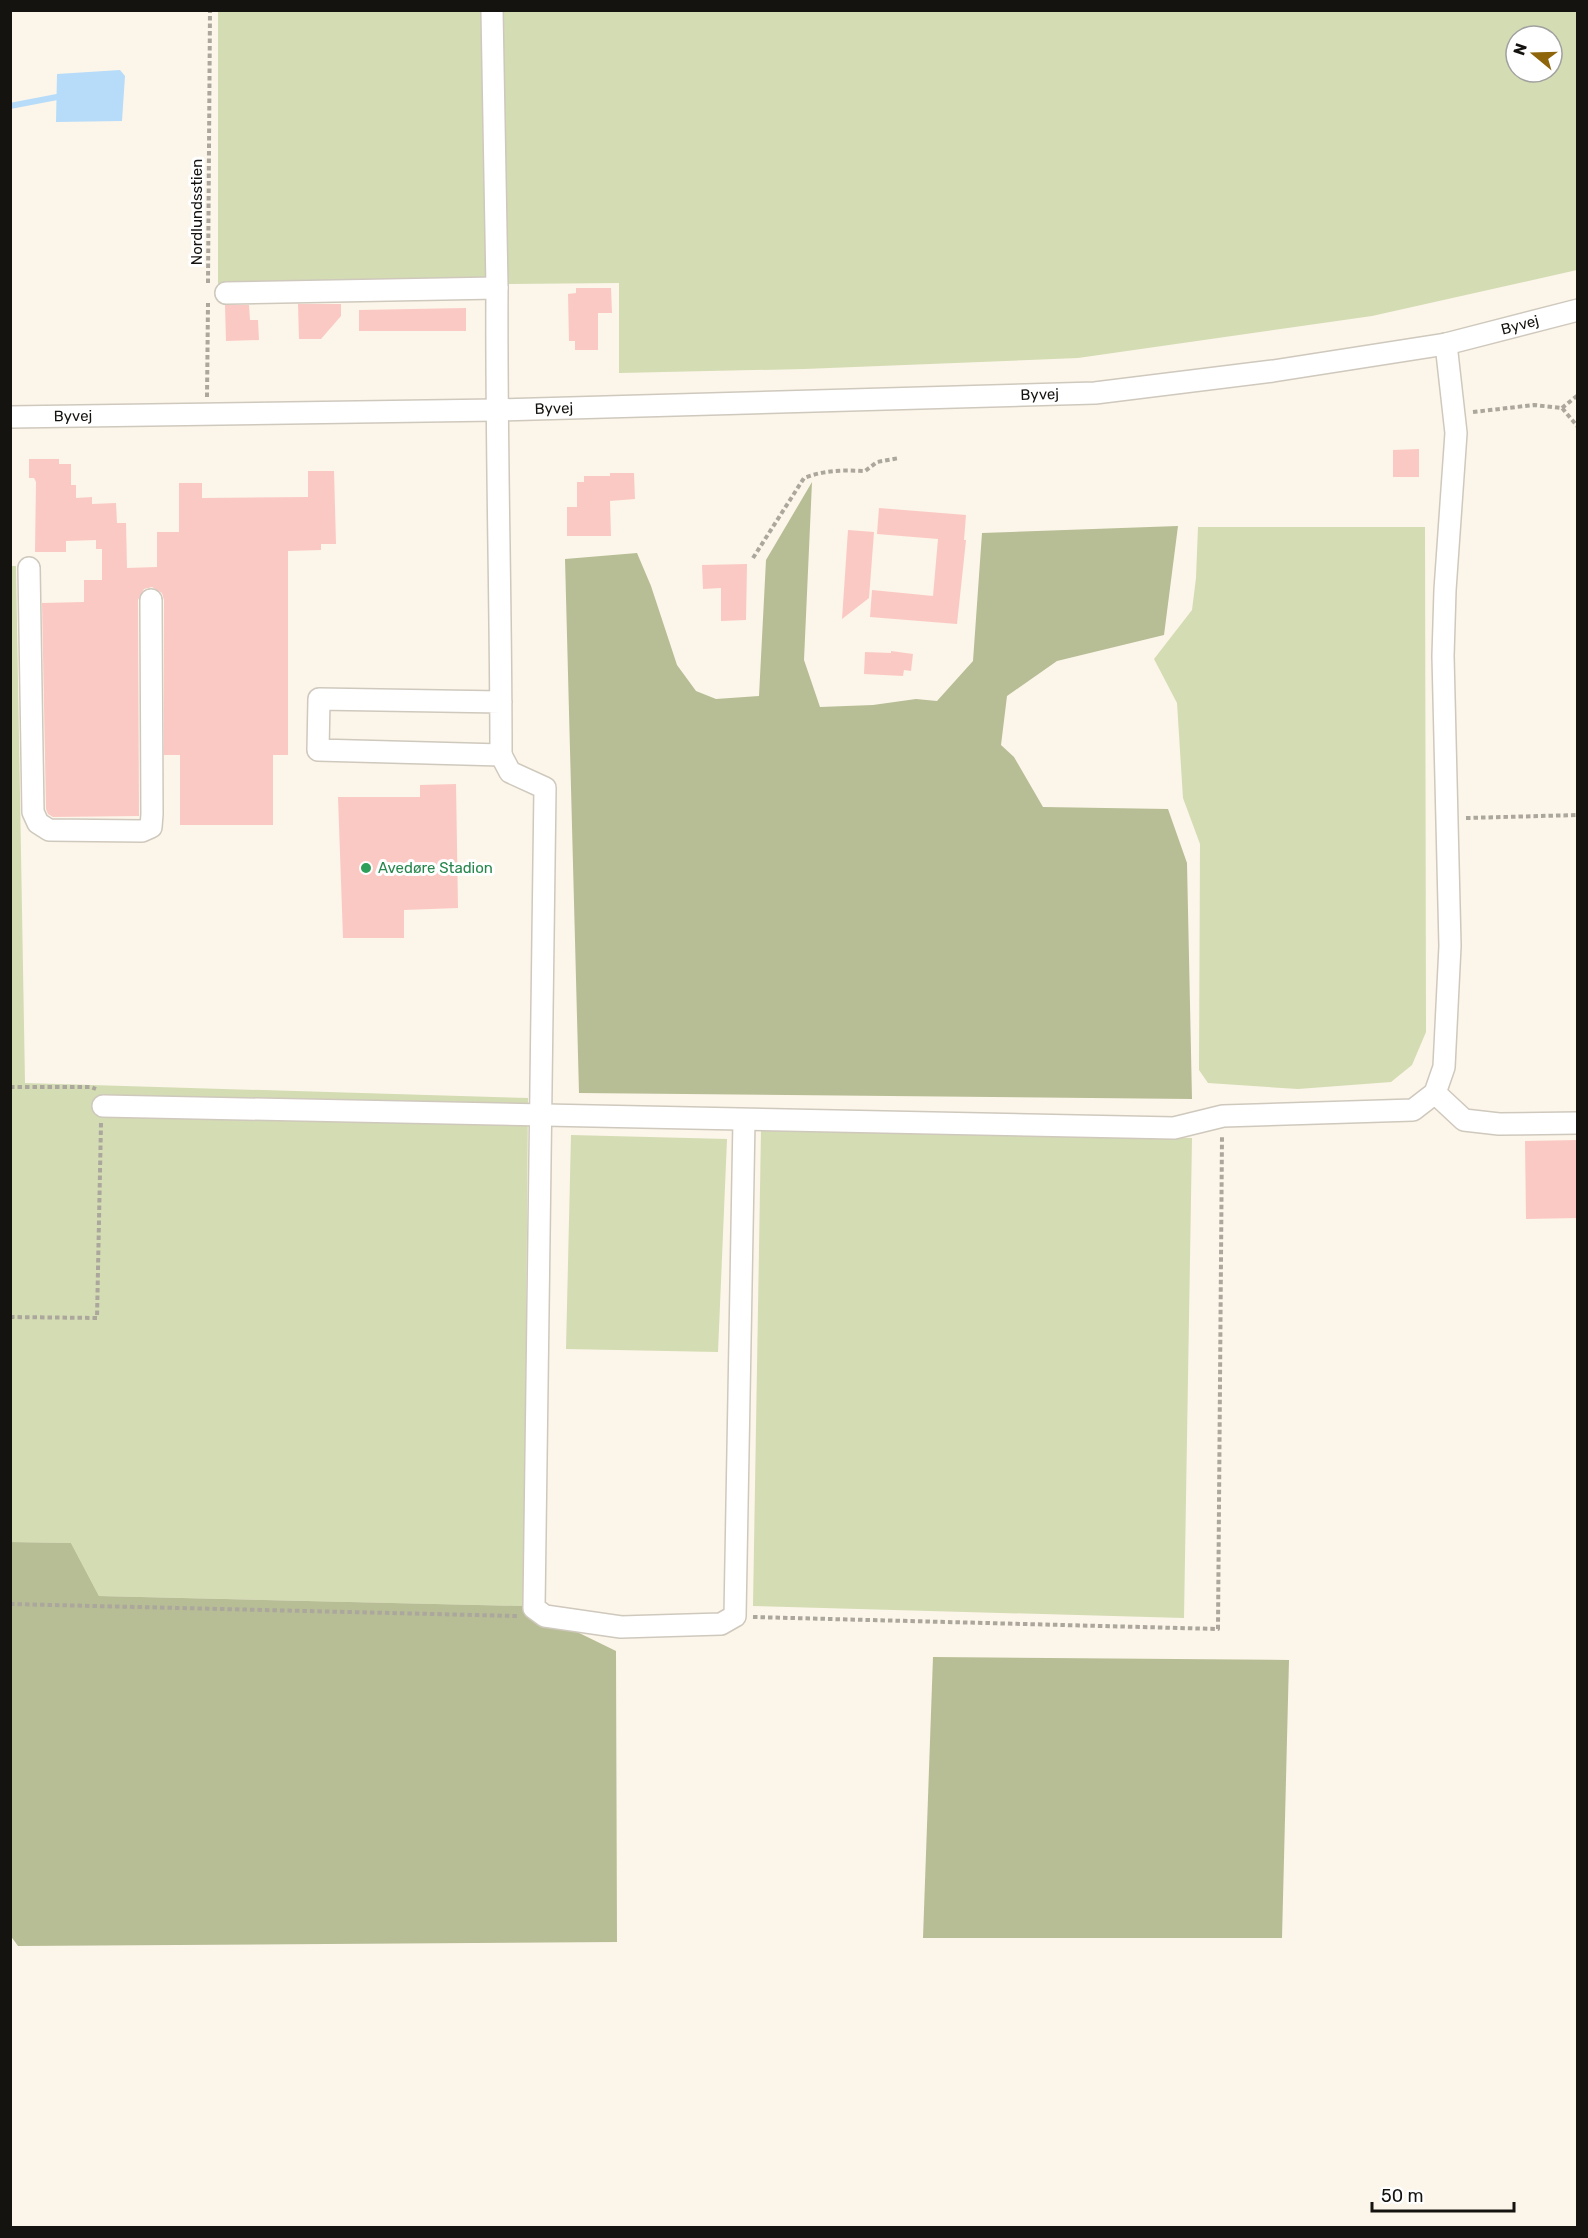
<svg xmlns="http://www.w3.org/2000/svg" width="1588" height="2238" font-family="Rubik,sans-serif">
	<rect width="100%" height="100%" fill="#fcf5e9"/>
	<g fill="#d4dcb3" fill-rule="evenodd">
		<path d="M218,11h1359v259l-205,46 -294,42 -274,11 -185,4v-90l-401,4zM1516,36h36v36h-36z"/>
		<path d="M1198,527h227l1,505 -14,33 -21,17 -93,7 -90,-6 -9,-13 1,-226 -17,-46 -6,-95 -23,-44 38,-49 4,-32z"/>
		<path d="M10,566h6l9,517 503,15 -4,508 -425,-10 -28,-53 -60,-1z"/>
		<path d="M761,1130l431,8 -8,480 -431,-12z"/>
		<path d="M571,1135l156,4 -9,213 -152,-3z"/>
	</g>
	<g fill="#b7be95">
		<path d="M812,482l-8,178 16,47 53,-2 43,-6 21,2 36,-40 9,-128 196,-7 -14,109 -107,26 -50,35 -6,49 13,12 29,50 125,2 19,54 5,236 -613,-6 -14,-534 72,-6 14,33 26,79 19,26 20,8 43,-3 7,-136z"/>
		<path d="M10,1542l61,1 28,53 425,10 92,45 1,291 -599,4 -8,-11z"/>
		<path d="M933,1657l356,3 -7,278h-359z"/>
	</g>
	<path fill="#b6dcfa" d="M120,70l5,6 -3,45 -66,1 1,-48z"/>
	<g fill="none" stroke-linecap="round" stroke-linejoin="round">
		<path stroke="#b6dcfa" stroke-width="6" d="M10,106l47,-9"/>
	</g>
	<g fill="#fbc9c4">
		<path d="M576,288h35l1,25h-14v37h-23v-9h-6l-1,-47 8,-1z"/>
		<path d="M298,304h43v12l-20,23h-22z"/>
		<path d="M225,305h24l1,15h8l1,20 -33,1z"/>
		<path d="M466,308v23h-107v-21z"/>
		<path d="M1419,449v28h-26v-27z"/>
		<path d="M29,459h30v5h12v21h5v13l16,-1v7l24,-1 1,20h9l1,45 30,-1v-35h22v-49h23v15l106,-1v-26h26l2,73h-15v6l-33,1v204h-15v70h-93v-70h-16v-155l-2,-7 -10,-6 -8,2 -6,11 1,216 -86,1 -5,-3 -2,-5 -4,-206 42,-1v-22h18v-31h-6v-9l-30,1v11h-31l1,-70 -2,-4h-5z"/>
		<path d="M610,473h24l1,26 -25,2 1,35h-44v-29h10v-25h7v-6h26z"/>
		<path d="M879,508l87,7 -2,25h2l-9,84 -87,-7 2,-27 61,6 5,-57 -61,-5z"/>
		<path d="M848,530l26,2 -5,66 -27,21z"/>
		<path d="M747,564l-1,56 -25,1v-33l-18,1 -1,-24z"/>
		<path d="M891,651l22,3 -2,17 -7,-1 -1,6 -39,-2 1,-22 26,1z"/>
		<path d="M456,784l2,124 -54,2v28h-61l-5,-141h82v-12z"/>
		<path d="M1578,1140v78l-52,1 -1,-78z"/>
	</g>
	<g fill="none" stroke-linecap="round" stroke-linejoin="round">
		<g stroke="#cfc8bd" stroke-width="24">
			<g id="minor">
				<path d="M492,10l5,278"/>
				<path d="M226,293l271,-5c-1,156 4,312 4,467l-183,-5 1,-51 182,3"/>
				<path id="s1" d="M10,417l486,-7 599,-17 178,-22 173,-27 132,-34"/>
				<path d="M29,568l4,244 5,11 11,7 93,1 9,-4 1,-13 -1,-214"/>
				<path d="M501,755l9,17 35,16 -11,820 11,8 76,11 100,-3 14,-8 9,-496"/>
				<path d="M1435,1093l29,27 35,4 79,-1"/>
				<path d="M103,1106l1071,22 49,-12 190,-6 22,-17 9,-26 6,-121 -7,-290 2,-66 11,-157 -10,-89"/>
			</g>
		</g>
		<g stroke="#aca79d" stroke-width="4" stroke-dasharray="4.5 3" stroke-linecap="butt">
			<path d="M208,283l2,-273"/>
			<path d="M207,397l1,-94"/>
			<path d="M1562,408l16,-13"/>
			<path d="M1473,412l61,-7 28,3 16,19"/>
			<path d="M753,558l51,-80c20,-8 40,-8 61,-7l12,-9 22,-4"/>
			<path d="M1466,818l112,-3"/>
			<path d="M10,1087h81l5,2"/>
			<path d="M10,1317l87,1 4,-195"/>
			<path d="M10,1604l507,12"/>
			<path d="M753,1617l465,12 4,-493"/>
		</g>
		<use href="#minor" stroke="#fff" stroke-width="21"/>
	</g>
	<circle fill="#2e9e5b" stroke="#fff" stroke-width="2" cx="366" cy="868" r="6"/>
	<g text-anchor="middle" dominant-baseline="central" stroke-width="6" stroke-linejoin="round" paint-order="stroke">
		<g font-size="15" fill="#15130f" stroke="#fff">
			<text transform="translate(197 212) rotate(-90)">Nordlundsstien</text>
			<text stroke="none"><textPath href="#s1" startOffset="1516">Byvej</textPath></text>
			<text stroke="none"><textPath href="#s1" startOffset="1030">Byvej</textPath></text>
			<text stroke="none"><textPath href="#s1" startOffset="544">Byvej</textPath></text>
			<text stroke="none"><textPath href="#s1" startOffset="63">Byvej</textPath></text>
		</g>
		<g font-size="15" fill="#27864d" stroke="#fff" text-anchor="start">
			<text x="378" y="868">Avedøre Stadion</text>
		</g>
	</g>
	<rect width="1588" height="2238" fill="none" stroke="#15130f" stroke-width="24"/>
	<g transform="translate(1534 54) rotate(289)"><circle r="28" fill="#ffffff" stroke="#a1a19f" stroke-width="1.5"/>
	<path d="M0-4.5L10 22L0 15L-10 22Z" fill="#8e650a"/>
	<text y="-9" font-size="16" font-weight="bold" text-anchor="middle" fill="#15130f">N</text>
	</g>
	<path d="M1372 2202v9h142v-9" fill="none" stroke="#15130f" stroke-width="3"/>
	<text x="1381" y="2202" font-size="18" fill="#15130f" stroke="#ffffff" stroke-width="4.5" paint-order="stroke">50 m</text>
</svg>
